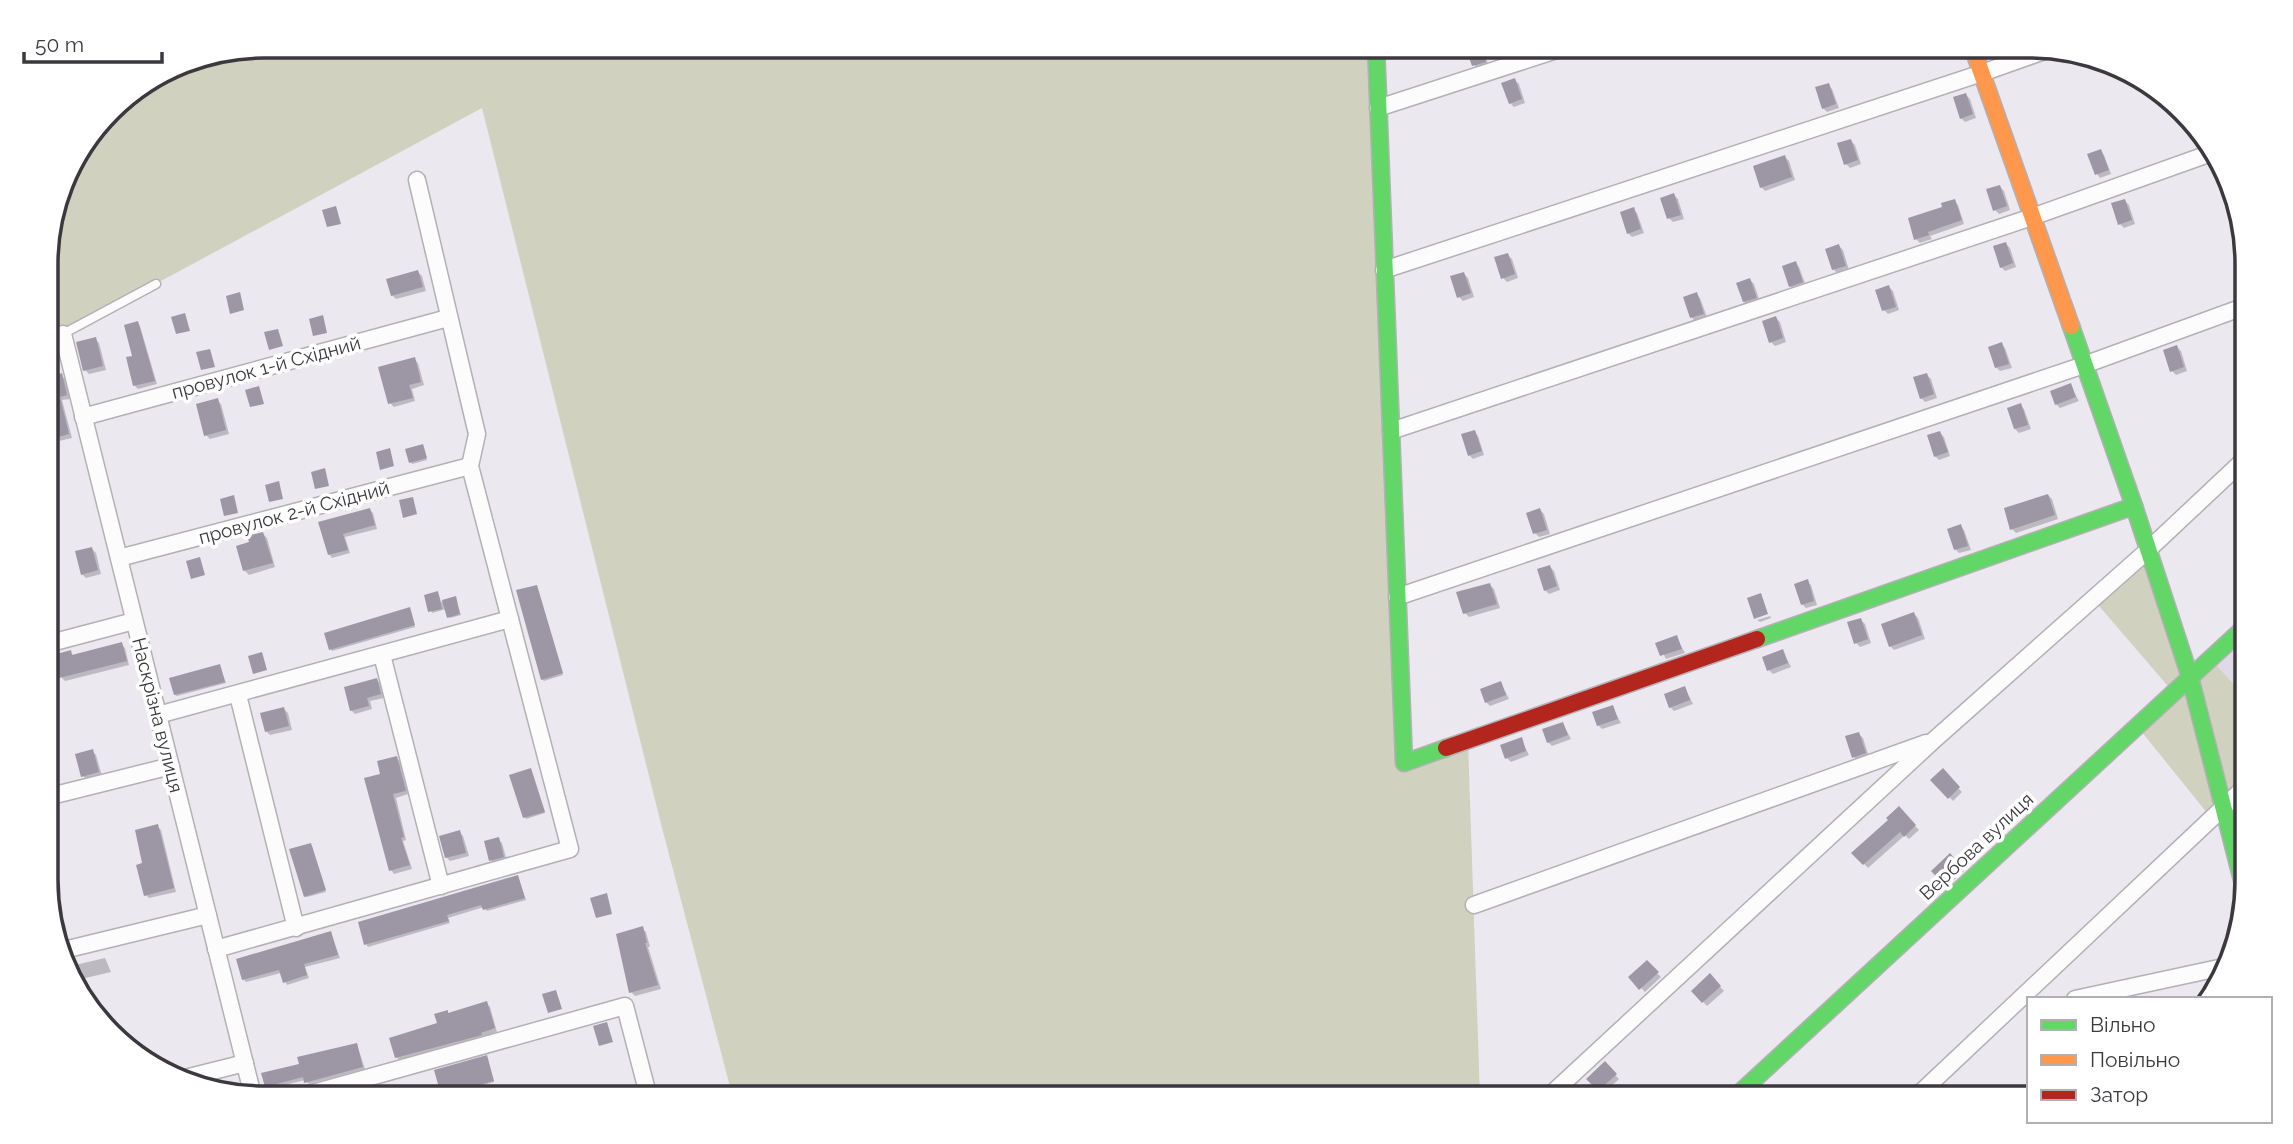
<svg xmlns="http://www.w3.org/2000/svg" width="2293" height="1144" font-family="Raleway,sans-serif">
	<rect width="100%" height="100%" fill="#ece8f0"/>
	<path fill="#e0d9e8" d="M2247,625v74l-37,-41z"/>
	<g fill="#d0d2bf">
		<path d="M263,46h1113l28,717 64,-22 12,357h-747l-72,-274 -179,-716 -436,235v-94l22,-82 51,-67 61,-38z"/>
		<path d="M2147,551l42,126 21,-19 37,41v103l-22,5 -13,12 -75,-93 36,-34 -80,-93z"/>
	</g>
	<g fill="#0003">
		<path d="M1467,46h14l8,20 -11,3 -4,-4z"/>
		<path d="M1516,46h23l-19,6z"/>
		<path d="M1515,80l4,4 6,19 -11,4 -4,-4z"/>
		<path d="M1828,85l4,4 7,19 -12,4 -4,-4z"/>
		<path d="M1966,95l4,4 6,19 -11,4 -4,-4z"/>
		<path d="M1851,141l4,4 6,19 -11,4 -4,-4z"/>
		<path d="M2101,151l3,4 7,19 -11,4 -3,-4z"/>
		<path d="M1785,157l4,4 6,19 -30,11 -4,-4z"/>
		<path d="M2000,187l4,4 6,19 -11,4 -4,-4z"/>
		<path d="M1674,195l4,4 6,20 -11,3 -4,-4 -6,-19z"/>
		<path d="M1954,201l4,4 6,19 -34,12 2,3 -12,4 -4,-4 28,-31z"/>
		<path d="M2125,201l4,4 6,19 -11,4 -4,-4z"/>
		<path d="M1633,210l4,3 7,20 -12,4 -4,-4z"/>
		<path d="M2006,244l4,4 6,19 -11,4 -4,-4z"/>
		<path d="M1839,246l4,4 6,20 -12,3 -4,-4z"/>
		<path d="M1508,255l4,4 6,19 -11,4 -4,-4z"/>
		<path d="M1795,263l4,4 7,19 -12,4 -4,-4z"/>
		<path d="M418,272l4,4 4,15 -30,8 -4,-4z"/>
		<path d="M1464,274l4,4 6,19 -11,4 -4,-4z"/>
		<path d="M1750,280l4,4 6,18 -12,4 -4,-4z"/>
		<path d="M1889,287l4,4 6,19 -11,4 -4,-4z"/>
		<path d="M1696,294l4,4 7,19 -12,4 -4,-4z"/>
		<path d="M1776,318l4,4 6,20 -11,4 -4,-4z"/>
		<path d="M137,323l3,3 17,58 -19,5 -3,-3 -6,-27 5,-2z"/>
		<path d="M95,339l4,4 7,27 -17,4 -4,-4z"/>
		<path d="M2001,344l4,4 7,20 -12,3 -4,-4z"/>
		<path d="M2177,347l4,4 6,20 -11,4 -4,-4z"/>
		<path d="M414,359l4,4 6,22 -12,4 3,12 -21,6 -4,-4z"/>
		<path d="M61,375l4,4 5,20 -8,1 10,38 -26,6v-23l4,-1z"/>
		<path d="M1927,375l4,4 6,19 -12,4 -4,-4z"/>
		<path d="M2070,385l9,16 -19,7 -4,-4z"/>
		<path d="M217,400l4,4 8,30 -19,5 -4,-4z"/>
		<path d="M2020,405l4,4 7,20 -12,4 -4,-4z"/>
		<path d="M1474,432l4,4 6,19 -11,4 -4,-4z"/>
		<path d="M1940,433l4,4 6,19 -11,4 -4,-4z"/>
		<path d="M424,448l3,12 -15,4 -1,-2z"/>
		<path d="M2048,495l4,4 6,20 -42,14 -4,-4z"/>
		<path d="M370,510l3,3 4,16 -32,8 5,16 -18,5 -3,-4 -9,-31z"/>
		<path d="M1540,510l4,4 6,20 -11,3 -4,-4z"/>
		<path d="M1960,526l4,4 7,20 -12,3 -4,-4z"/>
		<path d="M263,534l4,4 8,29 -26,8 -4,-4 -7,-24 13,-4z"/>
		<path d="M92,549l4,4 5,21 -15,4 -4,-4z"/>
		<path d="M1550,567l4,4 6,19 -11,4 -4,-4z"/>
		<path d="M1807,581l4,4 6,20 -11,3 -4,-4z"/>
		<path d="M1490,585l4,4 6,19 -31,9 -4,-4z"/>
		<path d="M537,587l26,88 -19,6 -2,-2z"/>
		<path d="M439,595l2,7 14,-4 6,17 -11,3 -4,-9 -14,4 -6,-17z"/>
		<path d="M410,609l5,18 -83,24 -1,-2z"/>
		<path d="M1914,614l4,4 7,21 -31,11 -4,-4z"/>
		<path d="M1770,616l1,2 -11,4 -3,-2z"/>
		<path d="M1861,620l4,4 6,19 -11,4 -4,-4z"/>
		<path d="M1676,637l9,16 -19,6 -8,-15z"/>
		<path d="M121,644l4,4 4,17 -64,16 -4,-4 9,-25 4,4z"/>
		<path d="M1783,651l8,16 -18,7 -4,-4z"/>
		<path d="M220,666l6,17 -49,13 -2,-1z"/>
		<path d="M377,680l4,4 3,14 -14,3 2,8 -17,5 -4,-4z"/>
		<path d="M1501,683l8,16 -19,7 -4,-4z"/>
		<path d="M1685,688l8,16 -19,7 -4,-4z"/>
		<path d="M1612,707l9,16 -19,6 -4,-4z"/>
		<path d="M284,709l4,4 4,17 -22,5 -4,-4z"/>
		<path d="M1563,724l8,15 -19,7 -4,-4z"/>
		<path d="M1859,734l4,4 6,19 -11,4 -4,-4z"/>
		<path d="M1521,739l8,16 -18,7 -4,-4z"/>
		<path d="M92,751l4,4 6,21 -15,4 -4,-4z"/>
		<path d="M396,758l4,3 8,33 -12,4 10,42 -3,1 9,28 -18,5 -3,-4 -9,-95z"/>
		<path d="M531,770l14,43 -19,6 -1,-2z"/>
		<path d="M1942,771l20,21 -9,9 -20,-21z"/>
		<path d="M1899,809l20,21 -10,9 -4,-4 -37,33 -14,-15 37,-33z"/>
		<path d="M157,826l4,4 15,62 -27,6 -3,-3 -2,-30z"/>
		<path d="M459,832l4,4 6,20 -19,5 -4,-4z"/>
		<path d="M498,839l4,4 5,18 -12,3 -4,-4z"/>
		<path d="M312,846l14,46 -19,5 -2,-1z"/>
		<path d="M1950,856l14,15 -17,15 -14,-15z"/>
		<path d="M518,877l8,23 -39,11 -3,-4 -36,11 2,5 -82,24 -2,-3z"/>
		<path d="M642,928l4,4 4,15h-2l13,42 -26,7 -4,-4z"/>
		<path d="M331,933l9,25 -35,9 4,11 -22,7 -6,-12 -35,9 -3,-3z"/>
		<path d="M105,958l6,14 -34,8 -6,-14z"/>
		<path d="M1647,963l14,14 -16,15 -14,-14z"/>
		<path d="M1710,976l14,15 -17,15 -14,-15z"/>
		<path d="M486,1003l4,4 7,25 -13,4v2l-84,22 -4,-3 43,-32 8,-13 3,2z"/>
		<path d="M357,1045l8,24 -56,15 -4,-4 -36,9 -3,-3 35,-21z"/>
		<path d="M487,1057l7,25 -50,14 -1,-2z"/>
		<path d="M1605,1064l14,15 -16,15 -14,-15z"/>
	</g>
	<g fill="#9d97a5">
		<path d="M1465,46h16l5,16 -14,4z"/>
		<path d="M1515,78l7,21 -13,5 -8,-21z"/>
		<path d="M1829,83l7,21 -14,5 -7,-22z"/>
		<path d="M1966,93l7,21 -13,5 -7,-22z"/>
		<path d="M1851,139l7,21 -14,5 -7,-22z"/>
		<path d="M2101,149l8,21 -14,5 -8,-21z"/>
		<path d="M1785,155l7,22 -32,11 -7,-22z"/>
		<path d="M2000,185l7,21 -14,5 -7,-22z"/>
		<path d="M1674,193l7,22 -14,4 -7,-21z"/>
		<path d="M1955,199l7,21 -34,12 1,3 -15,5 -6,-22 34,-11 -1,-4z"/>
		<path d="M2125,199l7,21 -14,5 -7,-22z"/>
		<path d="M336,206l5,18 -14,3 -5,-17z"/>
		<path d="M1634,207l7,22 -14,5 -7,-22z"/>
		<path d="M2006,242l7,21 -13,5 -7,-22z"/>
		<path d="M1839,244l7,22 -14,4 -7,-21z"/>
		<path d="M1508,253l7,21 -14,5 -7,-22z"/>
		<path d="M1796,261l7,21 -14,5 -7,-21z"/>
		<path d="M418,270l5,17 -32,9 -5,-17z"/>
		<path d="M1464,272l7,21 -14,5 -7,-22z"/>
		<path d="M1750,278l7,20 -14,4 -7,-19z"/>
		<path d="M1889,285l7,22 -14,4 -7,-21z"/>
		<path d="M240,292l4,18 -14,4 -4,-18z"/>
		<path d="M1697,292l7,22 -14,4 -7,-21z"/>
		<path d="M185,313l5,18 -14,3 -5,-17z"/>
		<path d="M323,315l4,18 -14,3 -4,-17z"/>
		<path d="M1776,316l7,22 -14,5 -7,-22z"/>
		<path d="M138,321l17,60 -22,5 -7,-29 6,-1 -8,-31z"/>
		<path d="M278,329l5,17 -14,4 -5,-18z"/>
		<path d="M96,337l7,29 -20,5 -7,-29z"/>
		<path d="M2002,342l7,22 -14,4 -7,-21z"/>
		<path d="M2177,345l7,22 -14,5 -7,-22z"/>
		<path d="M210,349l5,18 -14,3 -5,-18z"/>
		<path d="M415,357l6,25 -12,3 4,13 -25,6 -10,-37z"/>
		<path d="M51,365l3,11 8,-3 5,22 -7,2 9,37 -18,5 -5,-21v-52z"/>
		<path d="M1927,373l7,21 -14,5 -7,-22z"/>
		<path d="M2071,383l5,14 -21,8 -5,-14z"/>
		<path d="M259,386l5,18 -14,3 -5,-17z"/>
		<path d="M218,398l8,32 -22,6 -8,-32z"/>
		<path d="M2021,403l7,22 -14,4 -7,-21z"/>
		<path d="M1475,430l7,21 -14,5 -7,-22z"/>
		<path d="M1940,431l8,21 -14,5 -7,-22z"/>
		<path d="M423,444l4,14 -18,5 -4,-14z"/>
		<path d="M390,448l4,18 -14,4 -4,-18z"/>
		<path d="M325,468l4,18 -14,3 -4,-17z"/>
		<path d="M279,481l4,18 -14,3 -4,-17z"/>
		<path d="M2048,494l7,21 -45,15 -6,-22z"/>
		<path d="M234,495l4,18 -14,3 -4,-17z"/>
		<path d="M413,497l4,17 -14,4 -4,-18z"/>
		<path d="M370,508l5,17 -32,9 5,16 -20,5 -10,-33z"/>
		<path d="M1540,508l7,22 -14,4 -7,-21z"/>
		<path d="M1961,524l7,22 -14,4 -7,-21z"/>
		<path d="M263,532l10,31 -30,8 -7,-25 13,-4 -2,-6z"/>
		<path d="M92,547l6,23 -17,5 -6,-24z"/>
		<path d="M200,557l5,18 -14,4 -5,-18z"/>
		<path d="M1550,565l7,21 -13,5 -7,-22z"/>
		<path d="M1808,579l6,22 -13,4 -7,-21z"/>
		<path d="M1490,583l7,21 -34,10 -7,-22z"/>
		<path d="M537,585l26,88 -22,7 -25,-90z"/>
		<path d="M438,591l4,18 -14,3 -4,-17z"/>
		<path d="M1761,593l7,21 -14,5 -7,-21z"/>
		<path d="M456,596l4,18 -13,4 -5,-18z"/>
		<path d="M410,607l5,18 -86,25 -5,-17z"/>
		<path d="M1914,612l8,23 -33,12 -8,-23z"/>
		<path d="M1861,618l7,21 -14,5 -7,-22z"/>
		<path d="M1677,635l5,14 -22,7 -5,-13z"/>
		<path d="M122,642l5,19 -68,17 -6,-23 18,-5 1,5z"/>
		<path d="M1783,649l5,14 -21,8 -5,-14z"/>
		<path d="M262,652l5,18 -14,4 -5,-18z"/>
		<path d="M220,664l5,18 -51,13 -5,-17z"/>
		<path d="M377,678l4,16 -14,4 2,8 -19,5 -6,-24z"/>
		<path d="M1501,681l5,14 -21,8 -5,-14z"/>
		<path d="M1685,686l5,14 -21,8 -5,-14z"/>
		<path d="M1613,705l5,14 -21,7 -5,-14z"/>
		<path d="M284,707l5,19 -24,6 -5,-19z"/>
		<path d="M1563,722l5,13 -21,8 -5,-14z"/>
		<path d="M1859,732l7,21 -14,5 -7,-22z"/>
		<path d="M1522,737l4,14 -21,8 -5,-14z"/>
		<path d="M93,749l6,23 -18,5 -6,-23z"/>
		<path d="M397,756l9,35 -13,3 11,43 -3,1 9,27 -21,6 -25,-93 16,-4 -3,-13z"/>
		<path d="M531,768l14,44 -22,6 -14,-43z"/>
		<path d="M1943,768l17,19 -12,12 -18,-19z"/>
		<path d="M1899,806l17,19 -12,12 -4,-5 -37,33 -12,-12 37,-33 -2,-2z"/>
		<path d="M158,824l16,64 -30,8 -8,-31 6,-2 -7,-33z"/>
		<path d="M460,830l6,23 -21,5 -6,-22z"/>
		<path d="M499,837l5,20 -15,4 -5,-20z"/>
		<path d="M311,843l15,47 -22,7 -15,-48z"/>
		<path d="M1950,853l11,13 -19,17 -11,-12z"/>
		<path d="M518,875l7,23 -42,12 -2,-5 -34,10 2,6 -85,24 -6,-23z"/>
		<path d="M607,893l5,21 -16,4 -6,-20z"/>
		<path d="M643,926l4,17h-2l13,42 -29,8 -13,-59z"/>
		<path d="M331,931l7,24 -34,9 3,11 -24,8 -4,-13 -37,10 -6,-21z"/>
		<path d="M1647,960l12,12 -20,18 -11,-13z"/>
		<path d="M1710,973l11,13 -19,17 -11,-12z"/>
		<path d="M556,990l6,19 -14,4 -6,-19z"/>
		<path d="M487,1001l8,27 -14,5 1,2 -87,23 -6,-20 48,-15 -3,-9 14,-4v3z"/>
		<path d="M607,1022l6,20 -14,4 -6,-20z"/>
		<path d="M357,1043l6,24 -59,16 -1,-6 -38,10 -4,-14 38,-9 -2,-7z"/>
		<path d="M487,1055l7,26 -53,14 -7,-25z"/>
		<path d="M1605,1061l12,13 -19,17 -12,-12z"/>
	</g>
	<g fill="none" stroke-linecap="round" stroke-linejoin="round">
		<g stroke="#b3b0b6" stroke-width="11">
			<path id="lane" d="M46,343l110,-59"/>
		</g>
		<g stroke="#b3b0b6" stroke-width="19">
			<g id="street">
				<path d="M1378,108l191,-62"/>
				<path d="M1384,270l598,-197 65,-23"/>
				<path d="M63,334l190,762"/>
				<path d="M83,417l365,-99"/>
				<path d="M1391,431l641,-214 182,-65"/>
				<path d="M119,558l351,-92"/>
				<path d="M1397,597l687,-232 162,-59"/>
				<path d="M47,644l87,-23"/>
				<path d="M382,655l59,231"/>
				<path d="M238,695l58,233"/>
				<path d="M158,715l352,-96 -40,-153 7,-32 -60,-254"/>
				<path d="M47,797l124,-31"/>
				<path d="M1474,905l452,-162"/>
				<path d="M216,949l354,-100 -60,-230"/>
				<path d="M64,950l144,-35"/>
				<path d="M2075,999l153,-33"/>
				<path d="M181,1079l64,-16"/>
				<path d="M295,1098l330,-92 24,92"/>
				<path d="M1547,1098l387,-358 213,-189 99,-93"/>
				<path d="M1915,1098l332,-313"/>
			</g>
		</g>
		<g stroke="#b3b0b6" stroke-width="19">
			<g id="fast">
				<path d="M1376,46l28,717 42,-15"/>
				<path d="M2071,326l63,180 56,171 55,215"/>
				<path d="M1757,639l377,-133"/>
				<path d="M1734,1098l513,-473"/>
			</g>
		</g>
		<g stroke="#b3b0b6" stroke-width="19">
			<path id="slow" d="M1972,46l99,280"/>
		</g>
		<g stroke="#b3b0b6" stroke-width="19">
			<path id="jam" d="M1446,748l311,-109"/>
		</g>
		<use href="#lane" stroke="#fcfcfd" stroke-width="8"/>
		<use href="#street" stroke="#fcfcfd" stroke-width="16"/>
		<use href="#fast" stroke="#63d668" stroke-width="16"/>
		<use href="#slow" stroke="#ff974d" stroke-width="16"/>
		<use href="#jam" stroke="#b3261e" stroke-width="16"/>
	</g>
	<g text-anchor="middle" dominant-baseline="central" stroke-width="7" stroke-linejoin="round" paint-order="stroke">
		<g font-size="19" fill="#3b383e" stroke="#fff">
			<text transform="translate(266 367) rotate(-15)">провулок 1-й Східний</text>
			<text transform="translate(294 512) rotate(-15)">провулок 2-й Східний</text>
			<text transform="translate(158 715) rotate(76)">Наскрізна вулиця</text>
			<text transform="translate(1976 846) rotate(-43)">Вербова вулиця</text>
		</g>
	</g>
	<path d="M0 0H2293V1144H0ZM264 58H2029A206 206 0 0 1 2235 264V880A206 206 0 0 1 2029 1086H264A206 206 0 0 1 58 880V264A206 206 0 0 1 264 58Z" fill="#fff" fill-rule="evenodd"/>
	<path fill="none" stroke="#3b383e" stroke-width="3.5" d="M264 58H2029A206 206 0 0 1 2235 264V880A206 206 0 0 1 2029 1086H264A206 206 0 0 1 58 880V264A206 206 0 0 1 264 58Z"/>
	<rect x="2027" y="997" width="245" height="126" fill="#ffffff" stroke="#b1afb2" stroke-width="2"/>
	<rect x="2041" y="1020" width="35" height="10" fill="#63d668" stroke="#b1afb2" stroke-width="2"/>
	<text x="2090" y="1032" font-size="21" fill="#3b383e">Вільно</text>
	<rect x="2041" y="1055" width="35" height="10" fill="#ff974d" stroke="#b1afb2" stroke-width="2"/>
	<text x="2090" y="1067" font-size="21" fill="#3b383e">Повільно</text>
	<rect x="2041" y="1090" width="35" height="10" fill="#b3261e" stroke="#b1afb2" stroke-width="2"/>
	<text x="2090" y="1102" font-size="21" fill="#3b383e">Затор</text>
	<path d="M24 52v10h138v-10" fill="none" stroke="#3b383e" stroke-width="3.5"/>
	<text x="35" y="52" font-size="21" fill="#3b383e" stroke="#ffffff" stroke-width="5" paint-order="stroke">50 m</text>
</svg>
